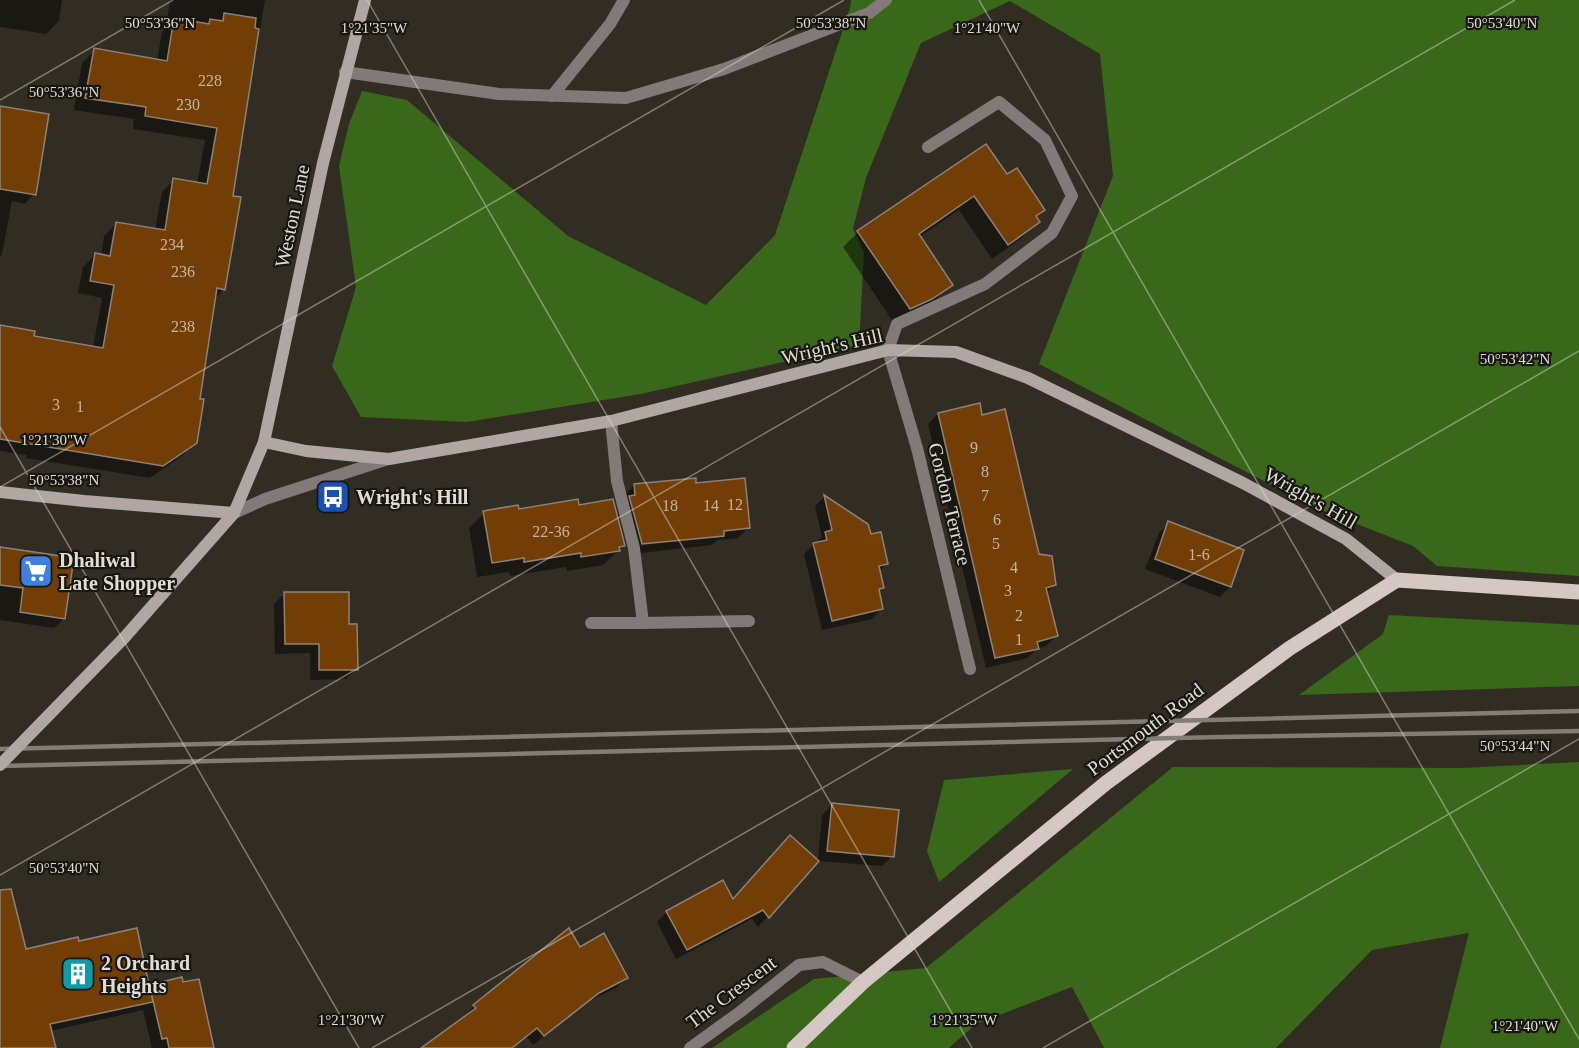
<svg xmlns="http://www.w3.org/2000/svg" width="1579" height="1048" font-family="'Times New Roman',serif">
	<rect width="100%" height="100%" fill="#322d23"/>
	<g fill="#39681a">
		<path d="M851,0h728v576l-142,-10 -24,-20 -97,-38 -277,-144 74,-188 -13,-122 -90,-53 -89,42 -55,135 -13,51 11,23 -5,93 -218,49 -174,28 -106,-5 -29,-51 24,-79 -17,-121 10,-42 13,-33 45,9 161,136 138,69 69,-70 75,-227z"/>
		<path d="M1389,615l190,10v61l-280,9 84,-61z"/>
		<path d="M1579,762v286h-139l29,-115 -97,17 -96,98h-172l-32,-61 -96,37 -27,24h-237l102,-69 112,-11 247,-201 289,1z"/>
		<path d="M1073,769l-134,113 -12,-31 17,-71z"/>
	</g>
	<g fill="#0007">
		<path d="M0,0h62l-3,21 -13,13 -46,-7z"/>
		<path d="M170,0h95l-9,54 -3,3 -22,140 -7,92 -10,10 -15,101 -3,42 -13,13 -33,23 -124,-20v-3l-26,-4v-124l32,10 61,11 9,-50 -24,-5 5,-26 12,-12 6,1 3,-20 12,-12 39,6 7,-38 12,-12 23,4 8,-44 -72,-11 1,-10 -60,-9 8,-47 13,-13 62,11 5,-29 4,-4z"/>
		<path d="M0,107l34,87 -9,10 -13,-3 -10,53 -2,3z"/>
		<path d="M985,146l22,31 36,33 -8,8 3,4 -15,15 -31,22 -33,-49 -40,27 32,47 -15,15 -21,15 -21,9 -51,-76 15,-15z"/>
		<path d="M978,404l3,13 57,139 16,29 -8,8 10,43 -10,10 -9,3 -10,9 -41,10 -58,-244 10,-10z"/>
		<path d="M695,484l53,44 -10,10 -20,2 -6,5 -80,9 -8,-59 10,-10z"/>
		<path d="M824,497l43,28 2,11 18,28 -9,8 4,15 -4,5 4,16 -10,11 -50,11 -18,-76 18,-17 -7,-31z"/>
		<path d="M577,507l46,39 -20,19 -36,6 -1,-4 -56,9 -1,-4 -32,5 -8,-49 15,-15z"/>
		<path d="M1169,523l73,28 -12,36 -10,10 -75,-28 14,-36z"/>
		<path d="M0,548l64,71 -10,9 -54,-8z"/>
		<path d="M284,594l64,32 8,43 -10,10 -36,1v-27l-35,1 -1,-50z"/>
		<path d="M832,805l61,51 -11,10 -64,-5 4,-46z"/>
		<path d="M817,861l-59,66 -6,-8 -76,40 -19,-37 10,-10 65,-11z"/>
		<path d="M0,917l24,34 54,-8 70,44 61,61h-57l-9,-38 -93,21 5,17h-55z"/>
		<path d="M579,949l47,29 -10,10 -29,14 -54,43 -6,-8 -15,11h-89l42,-30 -1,-2 10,-10z"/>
	</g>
	<g fill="#723e06" stroke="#8d8279" stroke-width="1.5">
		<path d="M224,13l32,5 -1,10 4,1 -26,167 8,1 -16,93 -8,-2 -17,111h4l-7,44 -34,23 -163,-27v-114l35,6 -1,5 69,12 11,-63 -24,-4 5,-28 15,3 6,-34 49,8 8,-52 34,6 10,-56 -72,-12 1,-9 -61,-9 9,-50 73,13 7,-43 35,6 1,-5 13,2z"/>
		<path d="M0,106l49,8 -13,81 -36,-6z"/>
		<path d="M986,144l21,30 10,-6 28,42 -9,6 4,6 -32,23 -34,-49 -55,38 34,51 -21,14 -22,10 -53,-78z"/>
		<path d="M980,403l2,12 23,-6 34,145 13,2 4,29 -10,3 12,48 -21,6 2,7 -44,9 -57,-245z"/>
		<path d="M696,478v5l49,-5 5,50 -26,3v5l-82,8 -13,-48 6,-1 -1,-11z"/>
		<path d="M824,495l44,29 3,10 10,-2 7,32 -9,2 5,22 -5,1 4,20 -51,12 -19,-78 14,-3 -2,-8 7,-2z"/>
		<path d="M578,499l1,6 34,-6 12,47 -6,1 1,4 -39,6v-4l-57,9v-4l-32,5 -9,-52 35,-6 1,4z"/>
		<path d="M1168,521l76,29 -13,37 -76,-28z"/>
		<path d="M0,547l74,11 -9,61 -45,-7 3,-24 -23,-3z"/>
		<path d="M284,592h65v32h8l1,46h-39v-26h-34z"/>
		<path d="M832,803l67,7 -5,47 -67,-6z"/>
		<path d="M790,835l29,26 -50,57 -6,-8 -76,40 -21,-39 57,-31 10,19z"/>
		<path d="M11,889l15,60 52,-12 1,4 58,-13 12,57 33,-8 1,5 16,-3 15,69h-45l-2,-10 -5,1 -11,-47 2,10 -103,22 6,24h-56v-158z"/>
		<path d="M569,928l11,19 24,-14 24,45 -29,15 -55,43 -7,-8 -25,20h-91l55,-40 -3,-3z"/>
	</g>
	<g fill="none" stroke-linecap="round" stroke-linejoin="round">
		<g stroke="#817a79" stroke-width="12">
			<path d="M345,72l154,22 127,4 98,-29 145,-56 17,-13"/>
			<path d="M552,96l58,-72 14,-24"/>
			<path d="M928,147l71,-45 46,38 27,56 -20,37 -67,51 -88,40 -9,26 29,98 53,221"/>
			<path d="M611,421l6,60 17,67 9,75 106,-2"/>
			<path d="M234,513l31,-14 123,-40"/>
			<path d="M591,623h52"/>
		</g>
		<path stroke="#817a79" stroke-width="12" d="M690,1048l50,-36 59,-47 24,-3 40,20"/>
		<g stroke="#b0a6a3" stroke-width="12">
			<path d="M264,442l42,9 83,8 222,-38 277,-71 68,2 72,26 215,105 103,56 51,41"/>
			<path d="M0,492l84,9 150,12"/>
			<path d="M124,638l110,-125 30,-71 59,-279 42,-163"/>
		</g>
		<path stroke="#d5c7c4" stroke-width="15" d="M794,1048l69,-66 243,-199 184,-135 107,-68 182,12"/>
		<g stroke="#827e75" stroke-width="4.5">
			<path d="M0,749l1579,-38"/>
			<path d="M0,766l1220,-29 359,-6"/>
		</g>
		<path stroke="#b0a6a3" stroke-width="12" d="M0,765l124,-127"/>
	</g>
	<path fill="none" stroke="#e0ddd6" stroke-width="1.5" stroke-opacity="0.45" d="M367,0l605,1048M979,0l600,1039M0,100l173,-100M0,427l359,621M0,487l844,-487M0,875l1515,-875M372,1048l1207,-697M1043,1048l536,-309"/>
	<defs>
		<g id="bus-square" transform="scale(1.725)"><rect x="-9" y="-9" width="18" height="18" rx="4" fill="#1a4fb4" stroke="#181611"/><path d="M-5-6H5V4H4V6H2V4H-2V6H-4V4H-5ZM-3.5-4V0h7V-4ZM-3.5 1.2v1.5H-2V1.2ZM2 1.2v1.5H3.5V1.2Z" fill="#fff"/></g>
		<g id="supermarket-square" transform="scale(1.725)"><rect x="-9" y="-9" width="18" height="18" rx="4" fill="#3f7fe0" stroke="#181611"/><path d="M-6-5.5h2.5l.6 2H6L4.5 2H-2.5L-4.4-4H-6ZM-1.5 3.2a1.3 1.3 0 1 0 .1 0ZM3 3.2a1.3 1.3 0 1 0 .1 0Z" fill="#fff"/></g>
		<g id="building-square" transform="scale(1.725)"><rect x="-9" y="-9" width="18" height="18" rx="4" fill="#0f9aa8" stroke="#181611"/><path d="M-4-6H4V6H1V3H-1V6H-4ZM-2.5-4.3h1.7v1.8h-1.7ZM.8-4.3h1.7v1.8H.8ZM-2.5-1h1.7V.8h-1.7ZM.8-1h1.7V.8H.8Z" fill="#fff"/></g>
	</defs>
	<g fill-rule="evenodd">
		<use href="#bus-square" x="333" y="497"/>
		<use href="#supermarket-square" x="36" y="571"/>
		<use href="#building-square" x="78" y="974"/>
	</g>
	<g text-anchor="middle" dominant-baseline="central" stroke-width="4.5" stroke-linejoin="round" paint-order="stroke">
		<g font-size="16" fill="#c4b5a2">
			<text x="210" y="80">228</text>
			<text x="188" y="104">230</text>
			<text x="172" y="244">234</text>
			<text x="183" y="271">236</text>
			<text x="183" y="326">238</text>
			<text x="56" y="404">3</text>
			<text x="80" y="406">1</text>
			<text x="974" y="447">9</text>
			<text x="985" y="471">8</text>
			<text x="985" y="495">7</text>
			<text x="735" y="504">12</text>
			<text x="670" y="505">18</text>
			<text x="711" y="505">14</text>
			<text x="997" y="519">6</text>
			<text x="551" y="531">22-36</text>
			<text x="996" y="543">5</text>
			<text x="1199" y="554">1-6</text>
			<text x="1014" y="567">4</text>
			<text x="1008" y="590">3</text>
			<text x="1019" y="615">2</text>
			<text x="1019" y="639">1</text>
		</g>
		<g font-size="20" fill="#e0ddd6" stroke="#181611">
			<text transform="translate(292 216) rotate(-78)">Weston Lane</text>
			<text transform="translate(832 346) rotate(-13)">Wright's Hill</text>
			<text transform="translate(1311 498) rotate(30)">Wright's Hill</text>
			<text transform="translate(950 504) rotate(76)">Gordon Terrace</text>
			<text transform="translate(1145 729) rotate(-37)">Portsmouth Road</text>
			<text transform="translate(731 992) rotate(-37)">The Crescent</text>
		</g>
		<g font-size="20" font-weight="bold" fill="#e0ddd6" stroke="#181611" text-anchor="start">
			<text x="356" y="497">Wright's Hill</text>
			<text x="59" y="560">Dhaliwal<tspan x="59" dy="23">Late Shopper</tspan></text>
			<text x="101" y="963">2 Orchard<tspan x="101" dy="23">Heights</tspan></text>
		</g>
	</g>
	<g font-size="15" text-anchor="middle" fill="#e0ddd6" stroke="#181611" stroke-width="4.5" stroke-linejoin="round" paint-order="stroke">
		<text x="160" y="28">50°53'36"N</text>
		<text x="831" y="28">50°53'38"N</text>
		<text x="1502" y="28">50°53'40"N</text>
		<text x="374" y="33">1°21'35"W</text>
		<text x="987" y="33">1°21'40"W</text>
		<text x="64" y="97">50°53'36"N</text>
		<text x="1515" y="364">50°53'42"N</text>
		<text x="54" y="445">1°21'30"W</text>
		<text x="64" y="485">50°53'38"N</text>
		<text x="1515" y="751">50°53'44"N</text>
		<text x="64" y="873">50°53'40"N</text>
		<text x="351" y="1025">1°21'30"W</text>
		<text x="964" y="1025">1°21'35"W</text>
		<text x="1525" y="1031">1°21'40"W</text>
	</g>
</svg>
